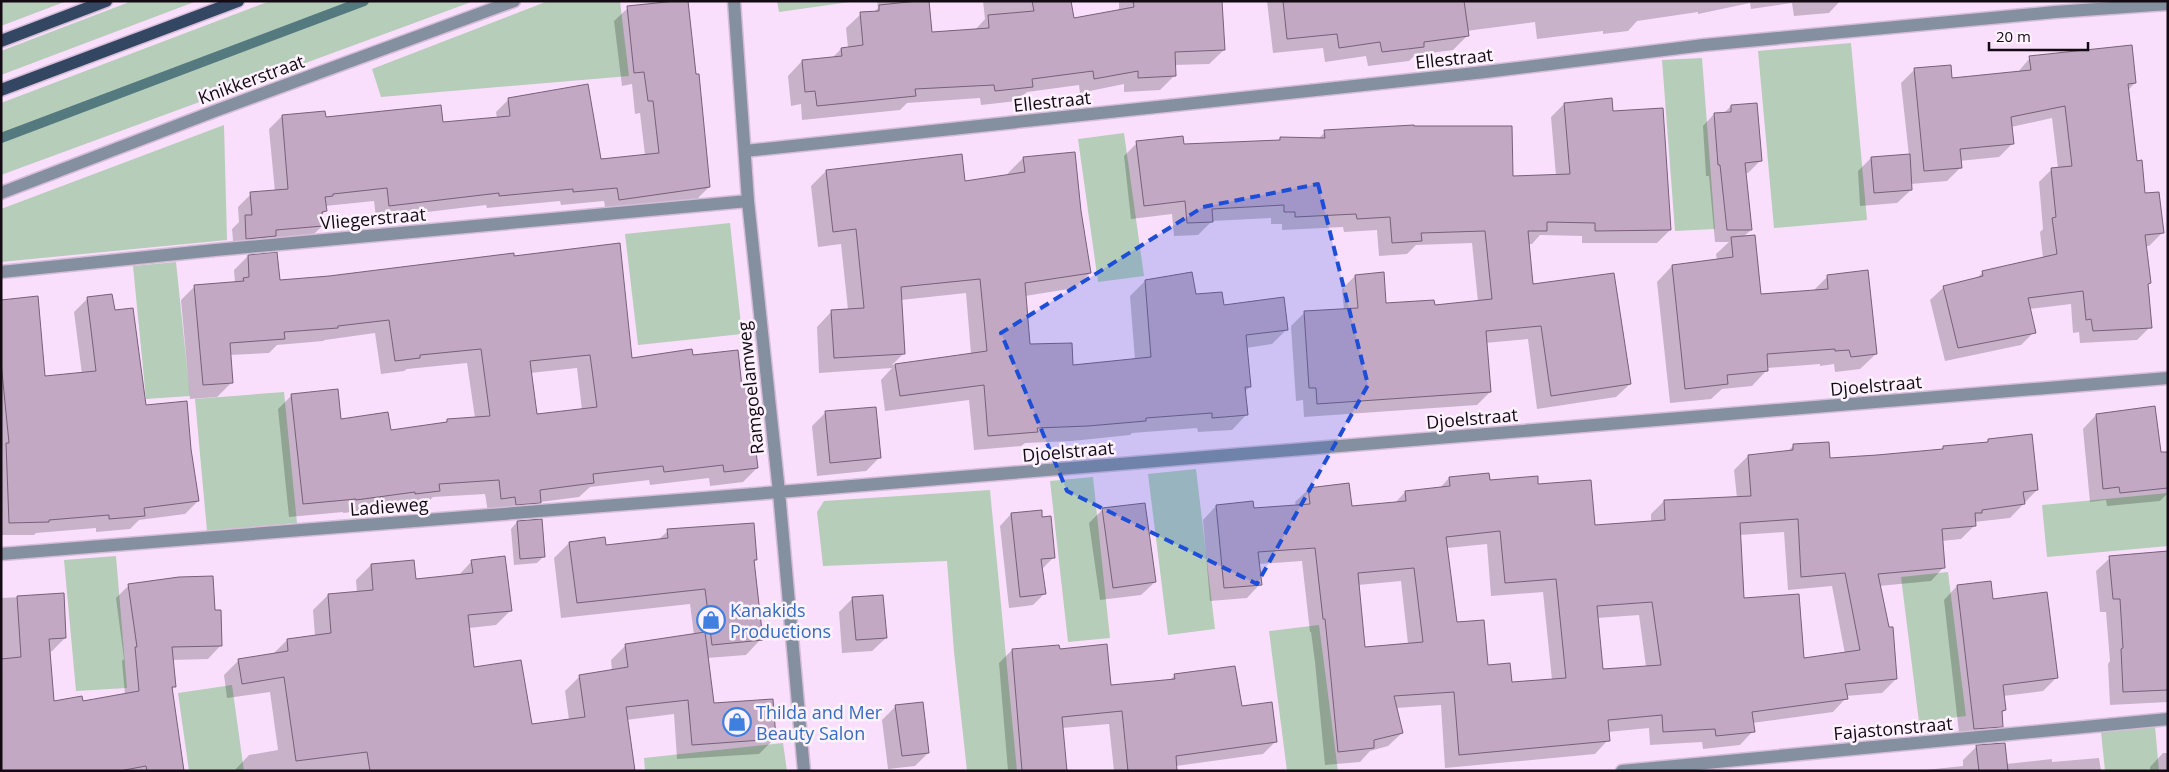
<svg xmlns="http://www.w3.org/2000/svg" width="2169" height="772" font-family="'Open Sans',sans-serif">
  <rect width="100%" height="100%" fill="#fadffc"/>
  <!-- green -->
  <path fill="#b6cdb9" d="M 1,1 L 67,1 L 1,26 Z
    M 132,1 L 197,1 L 1,75 L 1,51 Z
    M 270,1 L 474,1 L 1,175 L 1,103 Z
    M 548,1 L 620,1 L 629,76 L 381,97 L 372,69 Z
    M 777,1 L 857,1 L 779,12 Z
    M 1851,43 L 1867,220 L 1774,228 L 1758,51 Z
    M 1702,58 L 1715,229 L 1675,231 L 1662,60 Z
    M 224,125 L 227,240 L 1,262 L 1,209 Z
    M 1124,133 L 1144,276 L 1098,282 L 1078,139 Z
    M 730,223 L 742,334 L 638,345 L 625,234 Z
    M 176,262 L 190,396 L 146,399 L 133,266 Z
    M 284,392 L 297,523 L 207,531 L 195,399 Z
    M 1196,469 L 1215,629 L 1168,635 L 1148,474 Z
    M 1093,477 L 1110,638 L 1068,642 L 1050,481 Z
    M 990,490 L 1017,771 L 967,771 L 954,652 L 947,561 L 823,566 L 817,512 L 824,501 Z
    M 2168,493 L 2168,546 L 2047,557 L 2042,505 Z
    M 116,556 L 127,688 L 76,691 L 64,560 Z
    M 1948,572 L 1966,716 L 1919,722 L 1901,577 Z
    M 1319,625 L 1338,771 L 1287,771 L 1269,631 Z
    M 232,685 L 244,771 L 189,771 L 178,693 Z
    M 2155,726 L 2159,771 L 2105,771 L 2101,732 Z
    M 783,743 L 787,771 L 645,771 L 644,758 Z"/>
  <!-- shadow -->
  <path fill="#0003" fill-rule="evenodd" d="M 877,1 L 928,1 L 931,33 L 974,31 L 985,19 L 983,1 L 1070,1 L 1073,20 L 1119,11 L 1119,1 L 1221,1 L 1224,50 L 1209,64 L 1174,65 L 1175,75 L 1160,90 L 1124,92 L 1124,84 L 1080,93 L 1079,85 L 1027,92 L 1017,101 L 981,105 L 980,98 L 907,103 L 900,110 L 802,120 L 801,104 L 791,106 L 788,76 L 802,61 L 832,58 L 841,49 L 848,48 L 846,28 L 861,14 L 873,13 L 878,8 Z
    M 1267,1 L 1840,1 L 1829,13 L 1794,16 L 1792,3 L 1751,9 L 1750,3 L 1698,14 L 1698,12 L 1637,21 L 1628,31 L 1603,34 L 1603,31 L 1537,39 L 1535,22 L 1466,31 L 1467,36 L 1453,50 L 1415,55 L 1409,61 L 1368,66 L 1366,56 L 1325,62 L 1323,48 L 1273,53 Z
    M 628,8 L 709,187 L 696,200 L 606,213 L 604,201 L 561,205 L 560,201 L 487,208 L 486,205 L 376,218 L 374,201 L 325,206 L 325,211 L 321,215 L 322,226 L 309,239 L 234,251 L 232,229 L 239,222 L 238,207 L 251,194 L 275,192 L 269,129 L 282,116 L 442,124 L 497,118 L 496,112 L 509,99 L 600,160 L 645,155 L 640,113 L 635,114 L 632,84 L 622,86 L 614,21 Z
    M 2030,58 L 2135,83 L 2128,90 L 2136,162 L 2144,195 L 2162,233 L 2149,246 L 2145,246 L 2149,283 L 2146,286 L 2150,327 L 2137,340 L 2080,343 L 2079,332 L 2073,333 L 2071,304 L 2029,309 L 2034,332 L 2021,345 L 1945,361 L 1930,300 L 1944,287 L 1977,278 L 1983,272 L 2043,258 L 2040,232 L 2043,229 L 2039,182 L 2052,169 L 2058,168 L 2052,118 L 2011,127 L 2013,143 L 1999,157 L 1959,161 L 1960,168 L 1947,181 L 1911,184 L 1911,190 L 1897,203 L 1860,206 L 1858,171 L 1871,158 L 1909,156 L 1901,83 L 1914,70 L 1951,79 L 2017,73 Z
    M 1564,104 L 1612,113 L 1670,230 L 1657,243 L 1582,243 L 1582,236 L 1540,235 L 1532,244 L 1528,244 L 1532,285 L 1630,384 L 1616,397 L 1537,409 L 1528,339 L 1485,343 L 1490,392 L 1477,405 L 1304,417 L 1303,400 L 1296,401 L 1291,326 L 1305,312 L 1344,310 L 1342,289 L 1355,276 L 1385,304 L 1434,306 L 1478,302 L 1472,243 L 1416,245 L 1407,254 L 1379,256 L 1377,230 L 1344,232 L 1343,227 L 1282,230 L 1282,224 L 1271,224 L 1271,218 L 1212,221 L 1198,235 L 1174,236 L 1172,214 L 1131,219 L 1124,156 L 1137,143 L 1183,146 L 1278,141 L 1280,139 L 1318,139 L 1325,132 L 1511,177 L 1556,176 L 1551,117 Z
    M 1731,106 L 1760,161 L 1748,173 L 1744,173 L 1751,230 L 1743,237 L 1760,295 L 1813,291 L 1828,276 L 1876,354 L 1860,369 L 1835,372 L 1834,364 L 1820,366 L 1820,364 L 1767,368 L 1767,370 L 1752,386 L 1722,389 L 1711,399 L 1670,403 L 1657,282 L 1672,266 L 1717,260 L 1716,254 L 1729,242 L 1715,242 L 1709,176 L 1706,176 L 1703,126 L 1714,114 L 1723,114 Z
    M 961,155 L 964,182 L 1009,176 L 1008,173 L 1023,158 L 1080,211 L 1090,273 L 1075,288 L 1025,296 L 1029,345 L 1072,367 L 1135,360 L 1130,296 L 1145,281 L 1195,296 L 1287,329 L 1272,344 L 1246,348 L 1250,387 L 1244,392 L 1247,414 L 1232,430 L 1198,432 L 1197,428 L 1132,433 L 1130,435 L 1072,441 L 1025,443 L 1021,446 L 974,450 L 969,400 L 885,411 L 881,380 L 892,368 L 819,373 L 817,327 L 832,311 L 848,310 L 841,244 L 818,247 L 811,186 L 826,171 ZM 966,293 L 971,354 L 892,365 L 904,353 L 901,300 Z
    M 248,256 L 279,282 L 513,257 L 631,359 L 692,356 L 740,388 L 757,468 L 743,482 L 710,486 L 709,478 L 650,485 L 649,480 L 590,487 L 579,497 L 540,502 L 526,516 L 488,512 L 485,494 L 433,497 L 425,505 L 402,508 L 401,506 L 343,513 L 343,512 L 289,517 L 278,409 L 292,395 L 339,420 L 390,431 L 443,424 L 448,420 L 475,418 L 467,363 L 407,369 L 404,371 L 381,374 L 375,333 L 325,340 L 323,341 L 277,345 L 269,353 L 229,355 L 231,383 L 217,397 L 190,399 L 181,300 L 195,286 L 235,283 L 234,270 ZM 577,368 L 582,410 L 536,416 L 530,373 Z
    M 111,296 L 114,312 L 145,406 L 190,449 L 198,501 L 185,514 L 139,520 L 130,529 L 96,532 L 96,528 L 36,533 L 34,535 L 1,535 L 1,301 L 44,378 L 82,374 L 74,312 L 87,299 Z
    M 2154,407 L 2160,454 L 2168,453 L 2168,493 L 2160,501 L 2107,506 L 2106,500 L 2090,502 L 2083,429 L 2096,415 Z
    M 826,412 L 879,458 L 866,471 L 817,476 L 812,426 Z
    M 1989,440 L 2037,490 L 2010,518 L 1974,522 L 1975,525 L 1961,539 L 1942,541 L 1944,567 L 1931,581 L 1879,586 L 1896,679 L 1882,693 L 1846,696 L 1846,698 L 1833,712 L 1752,723 L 1753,731 L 1740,745 L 1703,749 L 1702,742 L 1650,745 L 1649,728 L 1608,732 L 1608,740 L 1595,754 L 1445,768 L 1441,705 L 1396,708 L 1402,733 L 1388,746 L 1370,751 L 1360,762 L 1325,765 L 1315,662 L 1311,632 L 1310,632 L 1302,561 L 1258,564 L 1260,584 L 1247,598 L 1210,601 L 1203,520 L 1216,506 L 1253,509 L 1296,506 L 1295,502 L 1309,489 L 1350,507 L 1395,503 L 1405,492 L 1439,489 L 1449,478 L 1537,486 L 1594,527 L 1651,522 L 1651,514 L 1664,501 L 1737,498 L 1734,470 L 1748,456 L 1787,452 L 1793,446 L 1829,459 L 1939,451 L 1944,447 L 1986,443 ZM 1784,532 L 1788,590 L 1832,586 L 1845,654 L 1803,659 L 1743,599 L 1740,535 ZM 1487,544 L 1491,596 L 1543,592 L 1552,680 L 1511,684 L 1487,667 L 1456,624 L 1447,548 ZM 1401,581 L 1408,644 L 1364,648 L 1358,585 ZM 1639,615 L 1646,667 L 1602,671 L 1597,618 Z
    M 1103,509 L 1155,582 L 1141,595 L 1100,600 L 1089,523 Z
    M 1041,512 L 1054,557 L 1042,569 L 1044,594 L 1033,605 L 1009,608 L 1000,526 L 1011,514 Z
    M 517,522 L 544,556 L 537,563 L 514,565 L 511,529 Z
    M 668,531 L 755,560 L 753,562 L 761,639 L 746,655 L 707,658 L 712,704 L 774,739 L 759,754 L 677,759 L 674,714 L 626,720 L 634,771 L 234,771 L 249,755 L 278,750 L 270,692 L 227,698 L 224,675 L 239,660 L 272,655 L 287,640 L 315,636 L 313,610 L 328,595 L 357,593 L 356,580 L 371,565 L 415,581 L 458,576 L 472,561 L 511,610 L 496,625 L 469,628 L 473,668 L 530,725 L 569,720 L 565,691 L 580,676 L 612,671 L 611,660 L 626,645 L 694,635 L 690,604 L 561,618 L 554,558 L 569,543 L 605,547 L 657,541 Z
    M 2168,552 L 2168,702 L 2110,705 L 2108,664 L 2110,661 L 2106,612 L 2100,612 L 2096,571 L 2110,558 Z
    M 129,585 L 213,611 L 221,645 L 208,659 L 172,660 L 174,686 L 171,690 L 183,771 L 1,771 L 1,598 L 63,595 L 65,638 L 52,651 L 49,652 L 53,703 L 82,703 L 125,695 L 122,661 L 124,659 L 116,598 Z
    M 1957,586 L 2057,677 L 2043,691 L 2003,696 L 2005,710 L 2001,714 L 2002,726 L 1989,740 L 1960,742 L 1944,600 Z
    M 853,598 L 886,638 L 872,651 L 842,653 L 839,612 Z
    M 1012,650 L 1059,650 L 1110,686 L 1169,681 L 1175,675 L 1241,707 L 1276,741 L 1263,754 L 1176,766 L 1176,771 L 1114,771 L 1109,724 L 1062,728 L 1065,771 L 1008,771 L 999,663 Z
    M 896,706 L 928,753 L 915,766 L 888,769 L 882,720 Z
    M 2004,744 L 2006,764 L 2052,759 L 2052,762 L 2099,758 L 2101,771 L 1915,771 L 1963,766 L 1963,760 L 1976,747 Z
    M 2163,753 L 2168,753 L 2168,771 L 2150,771 L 2150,767 Z"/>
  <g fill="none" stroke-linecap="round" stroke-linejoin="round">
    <!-- stream -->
    <path stroke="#547a80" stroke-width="10" d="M 1,138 L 364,1"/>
  </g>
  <!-- building -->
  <path fill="#c2a8c3" stroke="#776079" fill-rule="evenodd" d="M 676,1 L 688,1 L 696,74 L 699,74 L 710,187 L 619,200 L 617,188 L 573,192 L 573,189 L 499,196 L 499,193 L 389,206 L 387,188 L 333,194 L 333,196 L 325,197 L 327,211 L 322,212 L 323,226 L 276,230 L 276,236 L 246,239 L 245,215 L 252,215 L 250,192 L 288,189 L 282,115 L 325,111 L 326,117 L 441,105 L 443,122 L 510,116 L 508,98 L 588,84 L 601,159 L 659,153 L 653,101 L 648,101 L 644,72 L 634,73 L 627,6 Z
    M 918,1 L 929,1 L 932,32 L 989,28 L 988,15 L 1034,11 L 1032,1 L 1071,1 L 1074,18 L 1134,7 L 1133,1 L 1222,1 L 1225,50 L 1175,52 L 1176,76 L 1138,78 L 1138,71 L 1094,79 L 1093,71 L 1032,79 L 1033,87 L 995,91 L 994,85 L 915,89 L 916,96 L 817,106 L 815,91 L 805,92 L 802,60 L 842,56 L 841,48 L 863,45 L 860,12 L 879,11 L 879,5 Z
    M 1283,1 L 1464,1 L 1469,36 L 1424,42 L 1424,47 L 1382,52 L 1380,42 L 1339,48 L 1337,34 L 1287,39 Z
    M 2132,45 L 2136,83 L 2128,84 L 2137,161 L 2142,160 L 2145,193 L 2159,192 L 2164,233 L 2145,235 L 2151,283 L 2148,284 L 2152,328 L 2093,331 L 2091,319 L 2086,320 L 2083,291 L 2028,298 L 2036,333 L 1958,348 L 1943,286 L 1983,276 L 1982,271 L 2057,254 L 2052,218 L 2056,217 L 2051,168 L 2072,166 L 2065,106 L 2011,117 L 2014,144 L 1960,149 L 1962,168 L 1924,171 L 1914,68 L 1951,65 L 1952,78 L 2031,70 L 2029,56 Z
    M 1612,98 L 1613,111 L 1663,108 L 1671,230 L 1595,231 L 1595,223 L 1547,222 L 1547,231 L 1528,231 L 1533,284 L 1614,273 L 1631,384 L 1551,396 L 1541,326 L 1486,331 L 1491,392 L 1317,404 L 1316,388 L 1309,388 L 1304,311 L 1358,308 L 1355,275 L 1384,272 L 1386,303 L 1434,300 L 1435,305 L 1492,299 L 1485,231 L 1421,233 L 1422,241 L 1392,243 L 1390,217 L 1357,219 L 1356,214 L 1295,217 L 1295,212 L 1284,212 L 1284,205 L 1212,209 L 1213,222 L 1187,223 L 1185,201 L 1144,206 L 1136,141 L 1183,136 L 1184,144 L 1280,140 L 1280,137 L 1325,138 L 1324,130 L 1414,125 L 1414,126 L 1512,126 L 1513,176 L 1570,174 L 1564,103 Z
    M 1757,103 L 1762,161 L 1745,163 L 1752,230 L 1727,230 L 1720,165 L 1718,165 L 1714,113 L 1731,112 L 1731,105 Z
    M 1075,152 L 1081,211 L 1091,273 L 1025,283 L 1030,344 L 1072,343 L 1073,365 L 1151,357 L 1145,280 L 1192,272 L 1196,294 L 1222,292 L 1224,305 L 1284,297 L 1288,330 L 1246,335 L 1251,387 L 1245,387 L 1248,415 L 1212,418 L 1212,413 L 1146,418 L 1146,421 L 1088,426 L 1037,428 L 1038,432 L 988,436 L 984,385 L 900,396 L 895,364 L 987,351 L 980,279 L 901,287 L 905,354 L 834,358 L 831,310 L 864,308 L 856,229 L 833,232 L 826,170 L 962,154 L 965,181 L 1025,172 L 1023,157 Z
    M 1910,154 L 1912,190 L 1874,193 L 1871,157 Z
    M 1755,235 L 1761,294 L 1828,289 L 1827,275 L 1868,270 L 1877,354 L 1851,357 L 1849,350 L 1835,351 L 1835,349 L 1767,354 L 1768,371 L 1727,375 L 1728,384 L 1685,389 L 1672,265 L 1733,257 L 1731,237 Z
    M 620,243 L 632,358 L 692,349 L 693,355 L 738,350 L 742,387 L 748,386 L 758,468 L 724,472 L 723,465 L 664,472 L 663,466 L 593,474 L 594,483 L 540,490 L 541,503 L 516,505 L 515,497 L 501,499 L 499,480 L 439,484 L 440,491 L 415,494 L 415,492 L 356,500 L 356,499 L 303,504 L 291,394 L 338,389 L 341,419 L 388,412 L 391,430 L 447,422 L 447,419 L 490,416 L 481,349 L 420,355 L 420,358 L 395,361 L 389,320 L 338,326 L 338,328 L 284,332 L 285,339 L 230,343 L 233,383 L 203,385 L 194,285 L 244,281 L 243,278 L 249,277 L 248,255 L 277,252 L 280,280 L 329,276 L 514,253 L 514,256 ZM 590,355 L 597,407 L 537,414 L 530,361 Z
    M 112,294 L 115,310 L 133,308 L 146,405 L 187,401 L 191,449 L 199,501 L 144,508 L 145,516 L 109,519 L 109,515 L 49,520 L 49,522 L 9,523 L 6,443 L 9,443 L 1,362 L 1,300 L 38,296 L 45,376 L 96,371 L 87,297 Z
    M 2155,406 L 2161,452 L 2168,452 L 2168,488 L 2120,493 L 2119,487 L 2103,489 L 2096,414 Z
    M 876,407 L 881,458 L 830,463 L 825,411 Z
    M 2032,434 L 2038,490 L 2023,492 L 2025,504 L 1982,510 L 1982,513 L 1975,513 L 1976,526 L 1942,529 L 1945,568 L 1878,574 L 1889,627 L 1893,627 L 1897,679 L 1845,684 L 1848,699 L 1752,712 L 1755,732 L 1716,736 L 1715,729 L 1663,732 L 1662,715 L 1608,720 L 1610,741 L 1459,755 L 1454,692 L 1394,696 L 1403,733 L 1374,740 L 1374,748 L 1338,752 L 1328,648 L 1325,619 L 1323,619 L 1315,548 L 1258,552 L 1262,585 L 1224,588 L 1216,505 L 1253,501 L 1254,508 L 1310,504 L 1308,488 L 1349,483 L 1352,506 L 1406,501 L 1405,491 L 1450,486 L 1449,477 L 1489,473 L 1490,480 L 1538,476 L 1538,484 L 1591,480 L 1595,525 L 1665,520 L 1664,500 L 1751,496 L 1748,455 L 1793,450 L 1793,444 L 1829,442 L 1830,458 L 1877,455 L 1943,449 L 1943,446 L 1988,442 L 1988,439 ZM 1798,519 L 1801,577 L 1845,573 L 1860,650 L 1804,658 L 1799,594 L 1744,598 L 1740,523 ZM 1500,531 L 1505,583 L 1556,579 L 1566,678 L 1512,682 L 1510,663 L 1488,665 L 1484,620 L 1457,622 L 1446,537 ZM 1414,568 L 1423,642 L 1365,647 L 1358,573 ZM 1652,602 L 1661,665 L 1603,669 L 1597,606 Z
    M 1145,503 L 1156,582 L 1113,588 L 1102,508 Z
    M 1042,510 L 1042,517 L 1051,516 L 1055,558 L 1041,559 L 1046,594 L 1020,597 L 1011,513 Z
    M 542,519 L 545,557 L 520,559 L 517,521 Z
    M 754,523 L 757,560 L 754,560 L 763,640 L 712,645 L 705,589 L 577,603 L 569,542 L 605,537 L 606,545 L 668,538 L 667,529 Z
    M 2168,551 L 2168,690 L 2123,692 L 2121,649 L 2123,648 L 2120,599 L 2113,599 L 2109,556 Z
    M 505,556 L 512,611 L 468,615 L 474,667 L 521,660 L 532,724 L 585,717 L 579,675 L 628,667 L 625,644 L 705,632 L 714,703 L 773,699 L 776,739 L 692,745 L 688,700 L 626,707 L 635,771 L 370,771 L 367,752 L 296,761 L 284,677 L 242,684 L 238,659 L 288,651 L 287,639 L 331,633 L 328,594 L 373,590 L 371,564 L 414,560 L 416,579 L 473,573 L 471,560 Z
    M 213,576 L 215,610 L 221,610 L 222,646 L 172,647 L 176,687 L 172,687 L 184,771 L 147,771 L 146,766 L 119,771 L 1,771 L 1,659 L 21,657 L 17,596 L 64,593 L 66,638 L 49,639 L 54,701 L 82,696 L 83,701 L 139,691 L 135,647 L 137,647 L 128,584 L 179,577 Z
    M 1991,581 L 1993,599 L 2047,592 L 2058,678 L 2003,685 L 2006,710 L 2002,711 L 2003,727 L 1974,729 L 1957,585 Z
    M 883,595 L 887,638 L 856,640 L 852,597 Z
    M 1107,644 L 1111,685 L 1175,679 L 1174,674 L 1235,666 L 1242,706 L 1272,702 L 1277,742 L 1176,756 L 1177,771 L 1128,771 L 1122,711 L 1062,717 L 1067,771 L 1022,771 L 1012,649 L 1059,645 L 1060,649 Z
    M 923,702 L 929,753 L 902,756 L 895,705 Z
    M 2005,743 L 2008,771 L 1979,771 L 1976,745 Z"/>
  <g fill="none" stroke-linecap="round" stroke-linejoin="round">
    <defs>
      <path id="street" d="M 734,1 L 748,201 L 779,492 L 804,771
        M 745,151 L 1485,72 L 1704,45 L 2055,12 L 2168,4
        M 1,193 L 215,111 L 514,1
        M 1,272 L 215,250 L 748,201
        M 1,554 L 779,492 L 2168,378
        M 1622,771 L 2168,719"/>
      <path id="primary" d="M 1,41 L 106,1
        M 1,90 L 238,1"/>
    </defs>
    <!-- street casing -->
    <use href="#street" stroke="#d5bdd7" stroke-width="15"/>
    <!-- primary casing -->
    <use href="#primary" stroke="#d5bdd7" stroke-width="15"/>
    <!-- street -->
    <use href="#street" stroke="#84909f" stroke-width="12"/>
    <!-- primary -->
    <use href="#primary" stroke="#334762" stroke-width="12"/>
  </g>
  <!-- marked area -->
  <path fill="#1d4ed8" fill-opacity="0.2" stroke="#1d4ed8" stroke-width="4" stroke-dasharray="10 6" stroke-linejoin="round" d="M 1318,184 L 1368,385 L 1257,584 L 1067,491 L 1001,333 L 1203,207 Z"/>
  <!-- icons -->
  <defs>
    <symbol id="shop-ring" viewBox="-11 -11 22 22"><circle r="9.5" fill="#fdf2fe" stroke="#3f7fe0" stroke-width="1.5"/><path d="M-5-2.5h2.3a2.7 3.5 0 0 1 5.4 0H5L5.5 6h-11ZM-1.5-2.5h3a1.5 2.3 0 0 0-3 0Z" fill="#3f7fe0"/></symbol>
  </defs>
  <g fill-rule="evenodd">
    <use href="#shop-ring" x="695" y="604" width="32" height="32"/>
    <use href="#shop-ring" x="721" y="706" width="32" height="32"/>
  </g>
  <g text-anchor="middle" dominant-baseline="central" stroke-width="5" stroke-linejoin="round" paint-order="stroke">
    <!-- street labels -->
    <g font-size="18" fill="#130a13" stroke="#fdf2fe">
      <text transform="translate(1454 58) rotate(-6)">Ellestraat</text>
      <text transform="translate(251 79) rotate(-20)">Knikkerstraat</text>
      <text transform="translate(1052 101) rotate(-6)">Ellestraat</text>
      <text transform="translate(373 218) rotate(-5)">Vliegerstraat</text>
      <text transform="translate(1876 385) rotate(-5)">Djoelstraat</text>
      <text transform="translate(750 388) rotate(-96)">Ramgoelamweg</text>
      <text transform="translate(1472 418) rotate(-5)">Djoelstraat</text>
      <text transform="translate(1068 451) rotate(-5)">Djoelstraat</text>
      <text transform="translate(389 506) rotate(-4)">Ladieweg</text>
      <text transform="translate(1893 728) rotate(-5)">Fajastonstraat</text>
    </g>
    <!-- shop labels -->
    <g font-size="18" fill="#366cbe" stroke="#fdf2fe" text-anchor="start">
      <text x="730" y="610">Kanakids<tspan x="730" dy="21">Productions</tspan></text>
      <text x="756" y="712">Thilda and Mer<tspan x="756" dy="21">Beauty Salon</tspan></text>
    </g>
  </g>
  <!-- border -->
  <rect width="2169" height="772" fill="none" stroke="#130a13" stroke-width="5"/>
  <!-- scale -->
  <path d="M1989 42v8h99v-8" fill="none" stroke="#130a13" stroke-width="2.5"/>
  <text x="1996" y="42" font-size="15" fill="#130a13" stroke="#fdf2fe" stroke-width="4" paint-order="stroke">20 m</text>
</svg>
